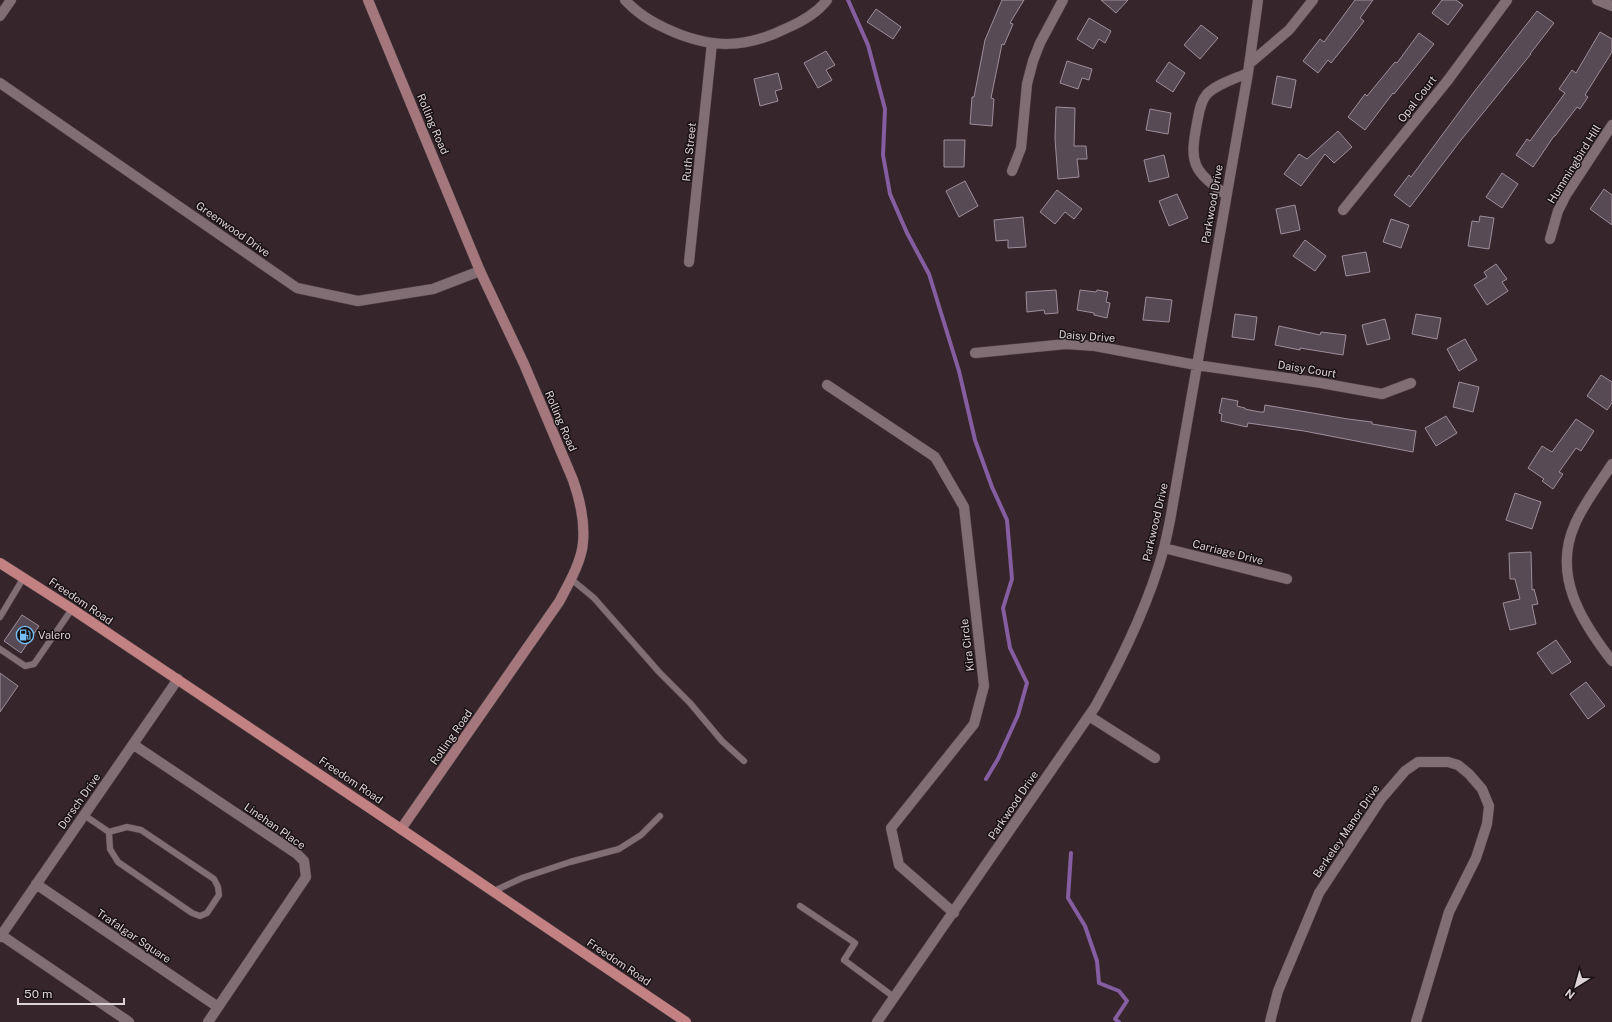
<svg xmlns="http://www.w3.org/2000/svg" width="1612" height="1022" font-family="'Public Sans',sans-serif">
  <rect width="100%" height="100%" fill="#36262b"/>
  <g fill="none" stroke-linecap="round" stroke-linejoin="round">
    <!-- stream -->
    <path stroke="#855da1" stroke-width="4" d="M 848,0 L 868,45 L 885,109 L 883,155 L 890,194 L 907,233 L 929,274 L 959,371 L 975,440 L 992,487 L 1007,520 L 1012,579 L 1003,608 L 1010,648 L 1027,683 L 1018,715 L 998,759 L 986,779
      M 1071,853 L 1068,898 L 1085,926 L 1097,961 L 1099,983 L 1119,991 L 1127,1001 L 1115,1019 L 1119,1022"/>
  </g>
  <!-- building -->
  <path fill="#584a55" stroke="#9e8d9a" d="M 1002,0 L 1024,0 L 1010,23 L 1013,24 L 1004,45 L 1002,44 L 991,98 L 994,99 L 992,126 L 970,124 L 972,97 L 974,97 L 985,40 Z
    M 1101,0 L 1128,0 L 1116,13 Z
    M 1355,0 L 1373,0 L 1360,18 L 1364,21 L 1348,42 L 1331,63 L 1328,60 L 1318,73 L 1303,61 L 1320,39 L 1324,42 Z
    M 1442,0 L 1456,0 L 1463,5 L 1448,25 L 1432,13 Z
    M 876,9 L 901,27 L 893,39 L 867,22 Z
    M 1537,11 L 1554,23 L 1530,54 L 1531,54 L 1461,140 L 1410,207 L 1394,195 L 1409,175 L 1411,177 L 1474,92 Z
    M 1089,18 L 1111,31 L 1105,43 L 1099,39 L 1093,49 L 1077,39 Z
    M 1201,25 L 1218,38 L 1200,59 L 1184,45 Z
    M 1600,32 L 1612,39 L 1612,52 L 1585,95 L 1588,97 L 1580,109 L 1577,107 L 1555,136 L 1554,136 L 1533,167 L 1516,155 L 1527,139 L 1530,141 L 1565,93 L 1559,89 L 1572,70 L 1576,73 Z
    M 1419,33 L 1434,44 L 1394,94 L 1393,93 L 1365,130 L 1348,117 L 1365,94 L 1367,96 L 1395,62 L 1397,63 Z
    M 826,51 L 835,65 L 826,70 L 832,80 L 818,88 L 804,63 Z
    M 1067,61 L 1092,69 L 1089,80 L 1082,78 L 1078,89 L 1060,83 Z
    M 1169,62 L 1185,73 L 1173,92 L 1156,81 Z
    M 778,73 L 782,89 L 775,91 L 778,101 L 760,106 L 754,79 Z
    M 1277,76 L 1296,80 L 1291,108 L 1272,104 Z
    M 1056,107 L 1075,108 L 1074,146 L 1086,146 L 1087,159 L 1077,159 L 1079,177 L 1058,179 L 1055,139 Z
    M 1150,109 L 1171,113 L 1168,134 L 1146,130 Z
    M 1338,131 L 1352,147 L 1334,163 L 1325,154 L 1301,186 L 1284,174 L 1299,154 L 1307,159 Z
    M 944,140 L 965,140 L 964,167 L 944,167 Z
    M 1164,155 L 1169,177 L 1149,182 L 1144,160 Z
    M 1502,173 L 1518,184 L 1502,208 L 1486,197 Z
    M 965,181 L 978,206 L 959,217 L 946,191 Z
    M 1604,189 L 1612,195 L 1612,225 L 1590,209 Z
    M 1057,190 L 1082,209 L 1074,219 L 1065,212 L 1055,224 L 1040,212 Z
    M 1177,194 L 1188,218 L 1169,226 L 1159,201 Z
    M 1295,205 L 1300,230 L 1281,234 L 1276,209 Z
    M 1480,216 L 1494,218 L 1489,249 L 1468,246 L 1472,221 L 1479,222 Z
    M 1023,217 L 1026,247 L 1008,248 L 1008,240 L 996,241 L 994,220 Z
    M 1391,219 L 1409,225 L 1401,248 L 1383,242 Z
    M 1305,240 L 1326,256 L 1315,271 L 1293,256 Z
    M 1366,252 L 1370,272 L 1346,276 L 1342,256 Z
    M 1496,264 L 1507,279 L 1502,282 L 1508,291 L 1487,305 L 1474,285 L 1487,277 L 1484,272 Z
    M 1056,290 L 1058,313 L 1045,314 L 1044,310 L 1027,312 L 1026,292 Z
    M 1080,290 L 1096,292 L 1097,290 L 1108,292 L 1106,302 L 1110,303 L 1107,318 L 1094,315 L 1094,313 L 1077,310 Z
    M 1146,297 L 1172,300 L 1169,322 L 1143,320 Z
    M 1235,314 L 1257,317 L 1254,340 L 1232,337 Z
    M 1416,314 L 1441,318 L 1437,339 L 1412,334 Z
    M 1385,319 L 1390,339 L 1367,345 L 1362,325 Z
    M 1279,326 L 1320,335 L 1321,332 L 1346,335 L 1343,355 L 1300,348 L 1300,350 L 1275,345 Z
    M 1465,339 L 1477,360 L 1459,371 L 1447,349 Z
    M 1601,375 L 1612,382 L 1612,403 L 1607,410 L 1587,396 Z
    M 1459,382 L 1479,387 L 1473,412 L 1453,407 Z
    M 1222,398 L 1238,401 L 1237,406 L 1245,408 L 1245,409 L 1260,412 L 1264,412 L 1265,405 L 1348,419 L 1372,422 L 1372,424 L 1416,431 L 1413,452 L 1304,431 L 1248,423 L 1247,427 L 1221,421 L 1222,414 L 1219,413 Z
    M 1446,416 L 1457,433 L 1436,446 L 1425,428 Z
    M 1576,419 L 1594,431 L 1581,451 L 1576,448 L 1559,472 L 1563,474 L 1553,489 L 1542,481 L 1544,479 L 1528,468 L 1542,446 L 1552,452 Z
    M 1515,493 L 1541,502 L 1532,529 L 1506,520 Z
    M 1531,552 L 1532,590 L 1534,589 L 1538,604 L 1532,605 L 1536,624 L 1510,630 L 1503,603 L 1520,599 L 1515,579 L 1510,579 L 1509,553 Z
    M 22,615 L 39,626 L 21,653 L 4,641 Z
    M 1556,640 L 1571,662 L 1552,674 L 1537,653 Z
    M 0,673 L 18,686 L 0,712 Z
    M 1586,682 L 1605,706 L 1588,719 L 1570,694 Z"/>
  <g fill="none" stroke-linecap="round" stroke-linejoin="round">
    <defs>
      <path id="lane" d="M 571,579 L 594,598 L 659,672 L 690,703 L 722,741 L 744,761
        M 0,617 L 24,577
        M 0,649 L 25,666 L 34,664 L 72,609
        M 84,815 L 109,832 L 110,849 L 118,862 L 192,913 L 200,916 L 207,913 L 219,895 L 218,887 L 214,879 L 141,830 L 127,827 L 109,832
        M 494,891 L 522,878 L 570,862 L 619,849 L 641,835 L 660,816
        M 800,906 L 855,943 L 844,960 L 894,997"/>
      <path id="street" d="M 625,0 C 637,13 651,22 667,29 C 710,49 745,49 787,28 C 801,22 818,12 827,0
        M 1597,0 L 1612,6
        M 0,16 L 11,0
        M 1249,64 L 1289,30 L 1313,0
        M 0,83 L 297,288 L 358,301 L 433,289 L 480,271
        M 1012,171 L 1021,148 L 1027,84 L 1033,61 L 1040,43 L 1063,0
        M 1226,195 C 1193,170 1189,164 1197,123 C 1199,113 1200,102 1207,94 C 1217,84 1234,79 1248,73
        M 1343,210 L 1448,80 L 1507,0
        M 1550,239 L 1558,211 L 1566,195 L 1612,125
        M 689,262 L 712,43
        M 975,353 L 1066,344 L 1095,346 L 1196,365 L 1321,383 L 1382,394 L 1411,383
        M 827,385 L 935,457 L 964,507 L 984,686 L 974,724 L 891,828 L 899,865 L 954,913
        M 1612,464 C 1600,483 1584,503 1575,524 C 1552,575 1581,621 1612,661
        M 1164,548 L 1287,579
        M 1089,716 L 1155,758
        M 134,745 L 297,854 L 304,861 L 306,877 L 208,1022
        M 36,884 L 218,1007
        M 1,935 L 129,1022
        M 0,937 L 178,679
        M 877,1022 L 1095,707 C 1123,657 1149,603 1164,548 C 1167,535 1170,522 1172,509 L 1248,73 L 1258,0
        M 1270,1022 L 1278,991 L 1319,893 L 1381,799 L 1405,771 L 1418,762 L 1448,762 L 1458,765 L 1469,774 L 1482,789 L 1489,806 L 1487,824 L 1476,858 L 1449,912 L 1416,1022"/>
      <path id="secondary" d="M 368,0 L 480,271 L 524,364 L 573,480 C 580,500 585,521 583,542 C 582,561 568,585 559,602 L 401,829"/>
      <path id="primary" d="M 0,563 L 72,609 L 401,829 L 686,1022"/>
    </defs>
    <!-- lane casing -->
    <use href="#lane" stroke="#4f4146" stroke-width="7"/>
    <!-- street casing -->
    <use href="#street" stroke="#4f4146" stroke-width="11"/>
    <!-- secondary casing -->
    <use href="#secondary" stroke="#4f4146" stroke-width="11"/>
    <!-- primary casing -->
    <use href="#primary" stroke="#4f4146" stroke-width="11"/>
    <!-- lane -->
    <use href="#lane" stroke="#816e74" stroke-width="6"/>
    <!-- street -->
    <use href="#street" stroke="#816e74" stroke-width="10"/>
    <!-- secondary -->
    <use href="#secondary" stroke="#a3777c" stroke-width="10"/>
    <!-- primary -->
    <use href="#primary" stroke="#c48183" stroke-width="10"/>
  </g>
  <!-- icons -->
  <defs>
    <symbol id="fuel-ring" viewBox="-11 -11 22 22"><circle r="9.5" fill="#181113" stroke="#74c0f6" stroke-width="1.5"/><path d="M-5.5-6h7V0h2V4h1.3V-2.5L3-4.5l.8-.8L6-3V5H2.5V1h-1V6h-7ZM-4.2-4.7v3.2H.2V-4.7Z" fill="#74c0f6"/></symbol>
  </defs>
  <g fill-rule="evenodd">
    <use href="#fuel-ring" x="15" y="625" width="20" height="20"/>
  </g>
  <g text-anchor="middle" dominant-baseline="central" stroke-width="3" stroke-linejoin="round" paint-order="stroke">
    <!-- street labels -->
    <g font-size="11" fill="#ded3d6" stroke="#181113">
      <text transform="translate(1417 99) rotate(-52)">Opal Court</text>
      <text transform="translate(433 124) rotate(67)">Rolling Road</text>
      <text transform="translate(689 152) rotate(-84)">Ruth Street</text>
      <text transform="translate(1574 164) rotate(-58)">Hummingbird Hill</text>
      <text transform="translate(1212 204) rotate(-80)">Parkwood Drive</text>
      <text transform="translate(233 229) rotate(35)">Greenwood Drive</text>
      <text transform="translate(1087 336) rotate(4)">Daisy Drive</text>
      <text transform="translate(1307 369) rotate(9)">Daisy Court</text>
      <text transform="translate(561 421) rotate(67)">Rolling Road</text>
      <text transform="translate(1155 522) rotate(-77)">Parkwood Drive</text>
      <text transform="translate(1228 552) rotate(14)">Carriage Drive</text>
      <text transform="translate(81 601) rotate(34)">Freedom Road</text>
      <text transform="translate(967 645) rotate(-97)">Kira Circle</text>
      <text transform="translate(451 737) rotate(-55)">Rolling Road</text>
      <text transform="translate(351 780) rotate(34)">Freedom Road</text>
      <text transform="translate(79 801) rotate(-55)">Dorsch Drive</text>
      <text transform="translate(1013 805) rotate(-56)">Parkwood Drive</text>
      <text transform="translate(275 826) rotate(35)">Linehan Place</text>
      <text transform="translate(1346 831) rotate(-56)">Berkeley Manor Drive</text>
      <text transform="translate(134 936) rotate(34)">Trafalgar Square</text>
      <text transform="translate(619 962) rotate(34)">Freedom Road</text>
    </g>
    <!-- poi labels -->
    <g font-size="11" fill="#ded3d6" stroke="#181113" text-anchor="start">
      <text x="38" y="635">Valero</text>
    </g>
  </g>
  <!-- north arrow -->
  <g transform="translate(1576 986) rotate(217)" stroke="#181113" stroke-width="3" paint-order="stroke">
  <path d="M0-3L7 15L0 10L-7 15Z" fill="#ded3d6"/>
  <text y="-6" font-size="11" font-weight="bold" text-anchor="middle" fill="#ded3d6">N</text>
  </g>
  <!-- scale -->
  <path d="M18 998v6h106v-6" fill="none" stroke="#ded3d6" stroke-width="2"/>
  <text x="24" y="998" font-size="12" fill="#ded3d6" stroke="#181113" stroke-width="3" paint-order="stroke">50 m</text>
</svg>
